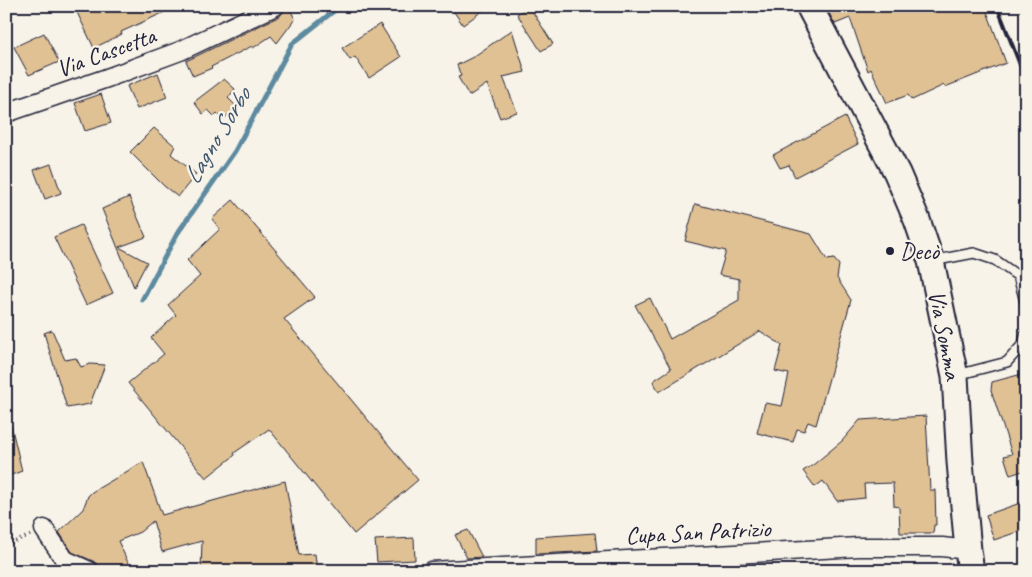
<svg xmlns="http://www.w3.org/2000/svg" width="1032" height="577" font-family="Caveat,sans-serif">
  <rect width="100%" height="100%" fill="#f7f3e8"/>
  <filter id="ink" filterUnits="userSpaceOnUse"><feTurbulence type="fractalNoise" baseFrequency=".02" numOctaves="2"/><feDisplacementMap in="SourceGraphic" scale="10" xChannelSelector="R" yChannelSelector="G"/><feConvolveMatrix kernelMatrix="1 2 1 2 8 2 1 2 1" color-interpolation-filters="sRGB"/></filter>
  <g filter="url(#ink)">
    <g fill="none" stroke-linecap="round" stroke-linejoin="round">
      <!-- stream -->
      <path stroke="#5d8aa0" stroke-width="5" d="M 142,300 L 177,234 L 235,151 L 292,44 L 340,6"/>
    </g>
    <!-- building -->
    <path fill="#e0c193" stroke="#22223b" d="M 74,6 L 178,6 L 121,32 L 122,34 L 94,48 Z
      M 450,6 L 489,6 L 463,25 Z
      M 529,6 L 553,44 L 541,51 L 517,14 Z
      M 825,6 L 985,6 L 1006,63 L 945,87 L 944,85 L 912,100 L 908,95 L 887,103 L 871,69 L 868,71 L 850,18 L 835,24 Z
      M 289,7 L 295,19 L 277,43 L 271,36 L 253,48 L 252,46 L 211,67 L 212,68 L 193,76 L 186,61 L 280,16 L 283,12 L 285,9 Z
      M 380,24 L 401,57 L 369,78 L 355,57 L 350,60 L 342,48 Z
      M 512,30 L 525,72 L 503,77 L 517,112 L 500,118 L 487,84 L 469,96 L 458,77 L 461,76 L 457,65 L 473,57 Z
      M 44,33 L 59,62 L 29,75 L 14,47 Z
      M 158,73 L 167,97 L 137,109 L 127,86 Z
      M 224,79 L 235,89 L 228,98 L 238,108 L 223,119 L 217,113 L 214,116 L 208,110 L 203,114 L 194,102 Z
      M 101,94 L 111,123 L 85,131 L 75,103 Z
      M 845,117 L 858,144 L 795,177 L 789,165 L 780,168 L 773,155 Z
      M 154,128 L 175,146 L 171,154 L 196,174 L 178,197 L 164,186 L 130,152 Z
      M 51,164 L 61,193 L 45,199 L 34,170 Z
      M 129,197 L 146,237 L 119,247 L 147,262 L 134,287 L 102,209 Z
      M 233,200 L 315,297 L 284,319 L 418,480 L 354,534 L 269,429 L 234,453 L 235,455 L 206,478 L 128,383 L 164,354 L 151,338 L 176,315 L 168,305 L 200,276 L 187,260 L 220,229 L 212,219 Z
      M 695,204 L 811,234 L 827,260 L 834,259 L 839,265 L 837,278 L 851,300 L 816,425 L 808,422 L 804,431 L 797,429 L 793,442 L 757,433 L 765,403 L 782,406 L 789,374 L 775,371 L 782,345 L 760,331 L 659,392 L 653,381 L 671,369 L 635,305 L 650,298 L 670,339 L 739,300 L 739,279 L 719,275 L 726,251 L 685,241 Z
      M 81,225 L 113,293 L 86,305 L 54,237 Z
      M 52,330 L 65,360 L 76,358 L 81,367 L 90,364 L 105,365 L 90,404 L 67,408 L 44,333 Z
      M 1026,373 L 1026,470 L 1010,475 L 1004,456 L 1012,454 L 991,390 L 992,382 Z
      M 926,416 L 930,490 L 935,490 L 936,525 L 934,525 L 933,533 L 900,533 L 899,507 L 894,506 L 893,483 L 864,484 L 865,498 L 837,501 L 823,481 L 815,487 L 803,471 L 813,465 L 842,441 L 860,420 Z
      M 6,425 L 11,425 L 22,471 L 6,477 Z
      M 143,462 L 162,515 L 285,481 L 299,555 L 315,554 L 317,571 L 201,571 L 202,541 L 162,552 L 153,521 L 140,532 L 118,541 L 132,571 L 106,571 L 99,568 L 97,564 L 93,561 L 72,552 L 59,532 L 83,509 L 88,496 L 92,492 Z
      M 1026,501 L 1026,529 L 994,540 L 986,515 Z
      M 468,530 L 482,557 L 467,558 L 455,535 Z
      M 595,533 L 597,551 L 536,554 L 536,537 Z
      M 414,538 L 415,560 L 377,562 L 375,540 Z"/>
    <g fill="none" stroke-linecap="round" stroke-linejoin="round">
      <defs>
        <path id="service" d="M 932,261 L 974,253 L 995,260 L 1018,276 L 1026,305
          M 957,375 L 1007,362 L 1023,344 L 1026,333"/>
        <path id="minor" d="M 6,113 L 107,78 L 180,51 L 275,6
          M 44,529 L 65,560 L 89,571
          M 431,571 L 859,547 L 942,547 L 968,550"/>
        <path id="secondary" d="M 809,6 L 897,173 L 917,220 L 931,261 L 955,376 L 960,462 L 968,550 L 971,571"/>
      </defs>
      <!-- service casing -->
      <use href="#service" stroke="#22223b" stroke-width="12"/>
      <!-- minor casing -->
      <use href="#minor" stroke="#22223b" stroke-width="21"/>
      <!-- secondary casing -->
      <use href="#secondary" stroke="#22223b" stroke-width="29"/>
      <!-- path -->
      <path stroke="#22223b" stroke-width="3" stroke-dasharray="1 4" stroke-linecap="butt" d="M 6,545 L 31,535"/>
      <!-- service -->
      <use href="#service" stroke="#f7f3e8" stroke-width="9"/>
      <!-- minor -->
      <use href="#minor" stroke="#f7f3e8" stroke-width="18"/>
      <!-- secondary -->
      <use href="#secondary" stroke="#f7f3e8" stroke-width="25"/>
      <!-- rail -->
      <path stroke="#22223b" stroke-width="4" d="M 997,6 L 1026,80"/>
    </g>
  </g>
  <!-- markers -->
  <circle fill="#22223b" stroke="#f7f3e8" stroke-width="2" cx="890" cy="251" r="5"/>
  <g text-anchor="middle" dominant-baseline="central" stroke-width="4.5" stroke-linejoin="round" paint-order="stroke">
    <!-- street labels -->
    <g font-size="24" fill="#22223b" stroke="#f7f3e8">
      <text transform="translate(106 52) rotate(-20)">Via Cascetta</text>
      <text transform="translate(945 335) rotate(79)">Via Somma</text>
      <text transform="translate(698 532) rotate(-3)">Cupa San Patrizio</text>
    </g>
    <!-- poi labels -->
    <g font-size="24" fill="#22223b" stroke="#f7f3e8" text-anchor="start">
      <text x="900" y="251">Decò</text>
    </g>
    <!-- water labels -->
    <g font-size="25" font-style="italic" fill="#3f566e" stroke="#f7f3e8">
      <text transform="translate(217 136) rotate(-59)">Lagno Sorbo</text>
    </g>
  </g>
  <!-- margin -->
  <rect width="1032" height="577" fill="none" stroke="#f7f3e8" stroke-width="25"/>
  <rect x="12" y="12" width="1007" height="552" fill="none" stroke="#22223b" stroke-width="2" filter="url(#ink)"/>
</svg>
